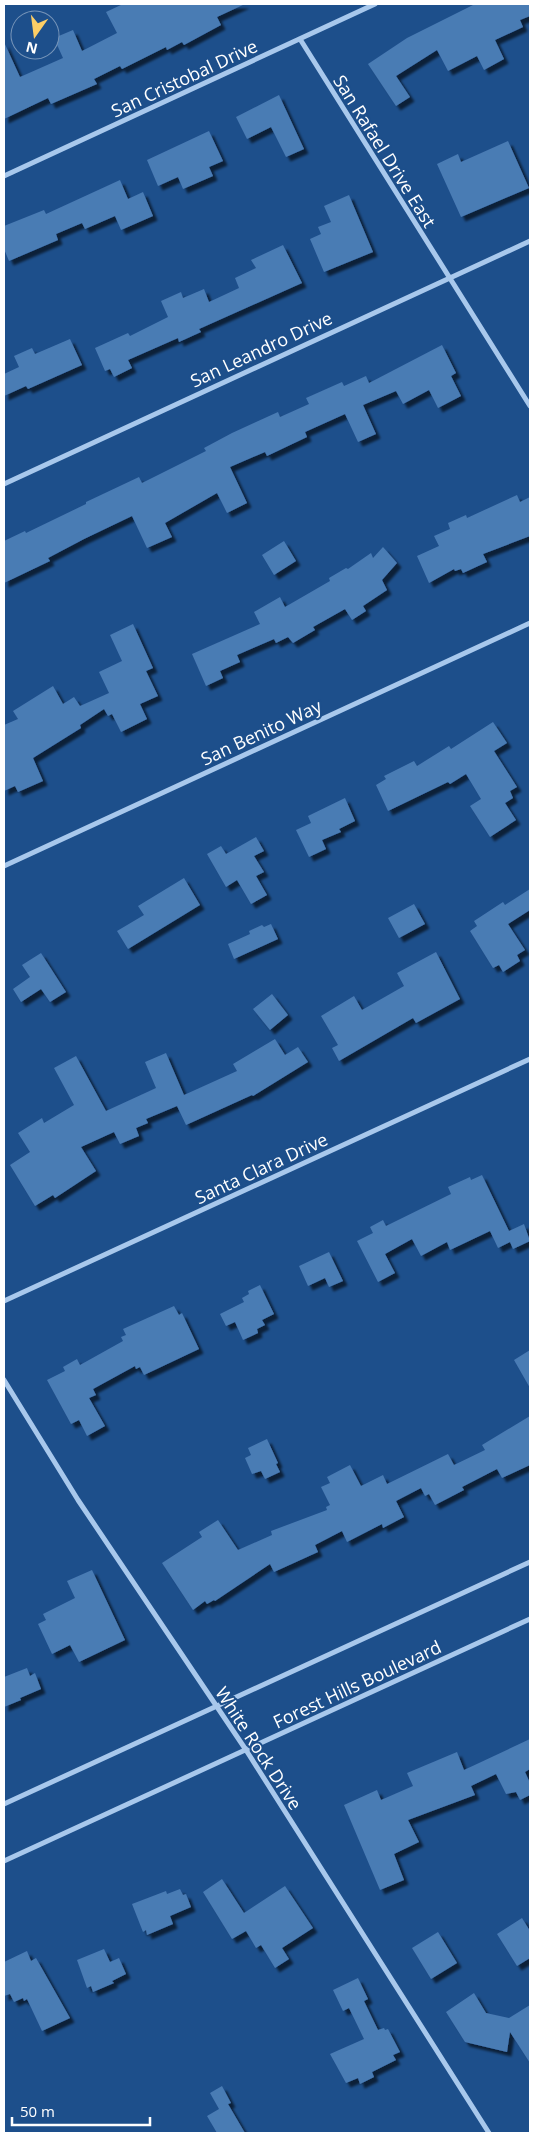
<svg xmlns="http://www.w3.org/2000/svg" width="534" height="2137" font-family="'Open Sans',sans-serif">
  <defs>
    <filter id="shadow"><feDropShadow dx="4.5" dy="4.5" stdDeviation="1" flood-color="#0009"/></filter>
  </defs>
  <rect width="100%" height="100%" fill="#1d4f8b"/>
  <!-- building -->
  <path fill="#4a7bb4" filter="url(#shadow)" d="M 123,4 L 245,4 L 217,17 L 221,25 L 184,45 L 182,42 L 167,50 L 166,47 L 122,69 L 120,66 L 94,79 L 97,84 L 51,104 L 48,98 L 4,119 L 4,42 L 20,77 L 63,58 L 54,38 L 73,30 L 82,51 L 117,33 L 106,12 Z
    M 475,4 L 530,4 L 530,16 L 520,20 L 523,27 L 495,40 L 504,59 L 484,70 L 477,56 L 448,71 L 437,50 L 396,76 L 410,97 L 396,106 L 368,64 L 407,38 Z
    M 279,95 L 304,149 L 286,157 L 271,127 L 247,139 L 236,117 Z
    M 209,131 L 223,161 L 209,167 L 213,176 L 183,189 L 178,177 L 158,186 L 147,160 Z
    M 508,141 L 529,188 L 461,217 L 437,164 L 458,154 L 461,162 Z
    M 120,180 L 128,199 L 143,192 L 153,216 L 121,230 L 115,216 L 85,229 L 82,223 L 56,234 L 58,240 L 9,261 L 4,249 L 4,226 L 44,210 L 46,214 Z
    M 349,195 L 373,252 L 324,272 L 310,239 L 321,234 L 318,227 L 331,222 L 324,206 Z
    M 283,245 L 302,283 L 199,329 L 201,332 L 179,342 L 178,338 L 128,360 L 132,368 L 114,377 L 110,369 L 105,371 L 95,348 L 128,333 L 130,336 L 168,317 L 161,301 L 181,292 L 183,298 L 204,289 L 209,302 L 239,288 L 235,278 L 256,268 L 251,260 Z
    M 70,339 L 82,365 L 28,389 L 26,386 L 4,396 L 4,374 L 19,367 L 14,356 L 32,348 L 35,354 Z
    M 442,345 L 456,373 L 451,376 L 461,396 L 438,408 L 429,390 L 403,404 L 396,391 L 363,405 L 376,434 L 358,442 L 345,414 L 305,432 L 307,437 L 267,456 L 265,452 L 230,467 L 247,503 L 227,513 L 217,493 L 165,523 L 172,537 L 147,548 L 132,516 L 84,539 L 48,558 L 50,561 L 4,583 L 4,541 L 25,531 L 26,533 L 86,504 L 86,502 L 139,477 L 142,483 L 206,451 L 204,448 L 232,433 L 278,412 L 280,417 L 309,404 L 306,398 L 342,382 L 344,386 L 366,376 L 369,383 Z
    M 517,495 L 520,502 L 530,497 L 530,536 L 483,554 L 487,562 L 463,573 L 461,569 L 455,571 L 454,569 L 429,583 L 417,556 L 439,546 L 434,536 L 450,529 L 448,523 L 466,515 L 467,518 Z
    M 284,541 L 296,561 L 274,575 L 262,555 Z
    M 383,547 L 397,563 L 382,580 L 387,590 L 363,606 L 366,611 L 352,620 L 345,609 L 313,627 L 315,630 L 293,643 L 288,637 L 276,643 L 274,639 L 237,655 L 240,662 L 220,671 L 223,678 L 206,686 L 192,654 L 260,624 L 254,612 L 280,597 L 285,607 L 330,581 L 329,578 L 346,568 L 348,569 L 371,553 L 373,558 Z
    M 133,624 L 153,668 L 146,671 L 158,696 L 140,704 L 147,719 L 121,732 L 112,714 L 108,716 L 104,709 L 80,725 L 81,728 L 33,758 L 43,781 L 18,792 L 15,786 L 4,791 L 4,725 L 18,719 L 13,711 L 53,686 L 63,704 L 74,697 L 80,706 L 109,693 L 99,672 L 122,661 L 110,635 Z
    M 493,722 L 507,743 L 494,751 L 517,787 L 510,791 L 513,798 L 505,803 L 516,820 L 490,837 L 470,806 L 481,799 L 466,774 L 450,784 L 448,782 L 388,811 L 376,785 L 386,779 L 384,776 L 414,761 L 417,766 L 449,746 L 451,749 Z
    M 345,798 L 355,821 L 339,829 L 341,832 L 322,840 L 326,849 L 309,857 L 296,830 L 311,823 L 308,816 Z
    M 256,837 L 264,851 L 254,856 L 264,872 L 256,876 L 267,895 L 251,904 L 237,880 L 226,887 L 207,854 L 221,846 L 226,854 Z
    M 184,878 L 200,905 L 128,949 L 117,931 L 144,915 L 138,906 Z
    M 530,889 L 530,910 L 508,924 L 525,950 L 517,955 L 520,961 L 503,972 L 499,965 L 493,968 L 470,931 L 477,926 L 474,921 L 503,902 L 505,905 Z
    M 414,904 L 425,924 L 399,938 L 388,918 Z
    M 271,924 L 278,939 L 234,959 L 228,944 L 250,934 L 249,931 L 262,925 L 264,927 Z
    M 436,952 L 460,999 L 416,1023 L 413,1018 L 339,1061 L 332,1048 L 338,1045 L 321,1016 L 354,996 L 362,1010 L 404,986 L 397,973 Z
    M 41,953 L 66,992 L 50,1002 L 41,989 L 21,1002 L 13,989 L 30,977 L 22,965 Z
    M 272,994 L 288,1015 L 270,1030 L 253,1009 Z
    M 275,1039 L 285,1055 L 298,1047 L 308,1062 L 253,1096 L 252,1095 L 186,1125 L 177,1106 L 146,1119 L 148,1123 L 136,1128 L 139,1136 L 120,1144 L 114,1132 L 81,1147 L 96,1171 L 55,1198 L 53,1195 L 35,1206 L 10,1165 L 30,1152 L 18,1133 L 42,1118 L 44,1123 L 74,1105 L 54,1068 L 76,1056 L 106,1111 L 156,1088 L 145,1062 L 166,1053 L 184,1095 L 237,1071 L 233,1064 Z
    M 482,1175 L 509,1231 L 524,1224 L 530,1241 L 513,1249 L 510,1242 L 498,1248 L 490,1231 L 450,1250 L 447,1242 L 421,1256 L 412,1239 L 385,1254 L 395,1273 L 378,1282 L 357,1241 L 373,1233 L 370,1227 L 383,1220 L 386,1226 L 451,1194 L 448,1187 L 470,1177 L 471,1180 Z
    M 329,1252 L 343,1281 L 329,1287 L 325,1278 L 308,1286 L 299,1266 Z
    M 260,1285 L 274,1314 L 262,1320 L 265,1325 L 257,1329 L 258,1333 L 243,1340 L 235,1322 L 226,1326 L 220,1314 L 244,1302 L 242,1298 L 249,1294 L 248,1291 Z
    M 174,1306 L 179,1315 L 182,1313 L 199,1349 L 144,1375 L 140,1367 L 136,1369 L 135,1366 L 93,1389 L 96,1395 L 89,1398 L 105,1426 L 87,1436 L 79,1420 L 71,1424 L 47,1380 L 65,1371 L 63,1367 L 77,1359 L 80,1365 L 123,1341 L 121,1337 L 126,1335 L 123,1329 Z
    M 530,1350 L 530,1388 L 514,1360 Z
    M 530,1416 L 530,1465 L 502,1478 L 497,1469 L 462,1487 L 464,1490 L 435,1505 L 429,1494 L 425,1496 L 421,1488 L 396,1501 L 404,1517 L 383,1528 L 382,1524 L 347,1542 L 342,1531 L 315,1545 L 318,1552 L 274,1572 L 270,1564 L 215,1601 L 214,1600 L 207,1604 L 205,1601 L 193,1610 L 162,1563 L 202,1537 L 199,1532 L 218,1520 L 238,1550 L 272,1535 L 271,1531 L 327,1510 L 326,1507 L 330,1505 L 321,1487 L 330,1483 L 327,1477 L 350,1465 L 361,1486 L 383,1475 L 387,1484 L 448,1454 L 454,1465 L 485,1450 L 482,1445 Z
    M 267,1439 L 278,1463 L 276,1464 L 280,1472 L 265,1479 L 261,1471 L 252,1474 L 245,1458 L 251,1455 L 248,1448 Z
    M 92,1570 L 125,1640 L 79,1662 L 70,1645 L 52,1654 L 38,1624 L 46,1620 L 43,1614 L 75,1598 L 67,1581 Z
    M 27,1668 L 30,1676 L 35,1673 L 41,1689 L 20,1698 L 21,1700 L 4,1707 L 4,1677 Z
    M 530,1739 L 530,1769 L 525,1772 L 530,1783 L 530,1795 L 520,1800 L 516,1792 L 506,1794 L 496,1774 L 471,1786 L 475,1795 L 408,1820 L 419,1842 L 394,1854 L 404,1880 L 380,1890 L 344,1805 L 377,1790 L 381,1800 L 413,1786 L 407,1773 L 457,1752 L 464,1770 Z
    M 222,1879 L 244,1913 L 285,1886 L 313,1928 L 282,1948 L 289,1959 L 275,1968 L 261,1945 L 256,1948 L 246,1931 L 232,1939 L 203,1892 Z
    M 180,1889 L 183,1895 L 186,1894 L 191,1907 L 170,1916 L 173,1924 L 147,1935 L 146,1930 L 143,1932 L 132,1904 L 166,1891 L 167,1894 Z
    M 522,1918 L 530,1931 L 530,1958 L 517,1966 L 497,1934 Z
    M 438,1932 L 457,1963 L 431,1979 L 412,1948 Z
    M 104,1949 L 110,1962 L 119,1958 L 126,1974 L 112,1981 L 114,1983 L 93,1992 L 91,1986 L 87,1988 L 77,1960 Z
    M 27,1951 L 31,1961 L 36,1958 L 70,2018 L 42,2031 L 27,1999 L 24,2001 L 23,1998 L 14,2002 L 10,1994 L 4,1996 L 4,1962 Z
    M 358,1978 L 368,1999 L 364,2001 L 378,2030 L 384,2028 L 385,2030 L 388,2029 L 400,2052 L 393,2055 L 396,2060 L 372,2072 L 374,2077 L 360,2084 L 358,2078 L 346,2083 L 330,2054 L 364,2039 L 349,2008 L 343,2011 L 333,1990 Z
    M 474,1993 L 486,2013 L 509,2018 L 530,2005 L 530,2063 L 510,2032 L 507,2052 L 465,2042 L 446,2012 Z
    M 222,2086 L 231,2103 L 228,2104 L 245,2133 L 217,2133 L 207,2116 L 219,2109 L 210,2093 Z"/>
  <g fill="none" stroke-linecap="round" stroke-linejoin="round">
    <!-- street -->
    <path stroke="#a8c8ec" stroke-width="5" d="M 300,39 L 530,406
      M 4,176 L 375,4
      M 4,484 L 530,241
      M 4,866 L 530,623
      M 4,1301 L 530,1059
      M 4,1380 L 78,1500 L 246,1750 L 489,2133
      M 4,1804 L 530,1562
      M 4,1861 L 530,1619"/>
  </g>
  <g text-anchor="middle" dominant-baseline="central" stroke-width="4" stroke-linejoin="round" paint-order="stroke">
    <!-- street labels -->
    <g font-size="18" fill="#fff" stroke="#1d4f8b">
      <text transform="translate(184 78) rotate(-25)">San Cristobal Drive</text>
      <text transform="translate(385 151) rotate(58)">San Rafael Drive East</text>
      <text transform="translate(261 349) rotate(-25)">San Leandro Drive</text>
      <text transform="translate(261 732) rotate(-25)">San Benito Way</text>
      <text transform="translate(261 1168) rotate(-25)">Santa Clara Drive</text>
      <text transform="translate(357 1684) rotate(-25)">Forest Hills Boulevard</text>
      <text transform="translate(259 1748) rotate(57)">White Rock Drive</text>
    </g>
  </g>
  <!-- border -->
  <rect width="534" height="2137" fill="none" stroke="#ffffff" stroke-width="10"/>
  <!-- north arrow -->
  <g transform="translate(35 35) rotate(194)"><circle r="24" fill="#1d4f8b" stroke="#7795b9"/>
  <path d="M0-4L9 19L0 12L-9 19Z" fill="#fcce66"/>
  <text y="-8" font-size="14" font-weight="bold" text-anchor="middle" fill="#ffffff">N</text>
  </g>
  <!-- scale -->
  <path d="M12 2117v8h138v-8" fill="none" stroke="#ffffff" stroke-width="2.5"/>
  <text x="20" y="2117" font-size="15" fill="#ffffff" stroke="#1d4f8b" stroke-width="4" paint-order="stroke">50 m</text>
</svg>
